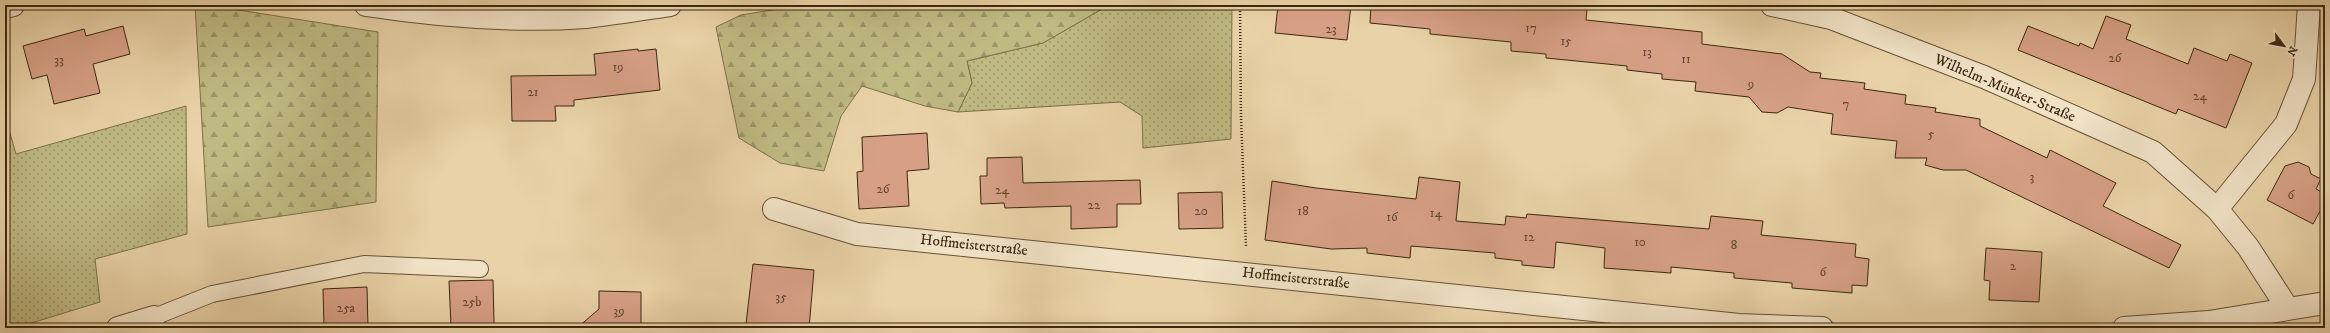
<svg xmlns="http://www.w3.org/2000/svg" width="2330" height="333" font-family="'IM FELL DW Pica',serif">
  <defs>
    <pattern id="grass-dots" width="8" height="8" patternUnits="userSpaceOnUse"><rect width="8" height="8" fill="#bfb982"/><path d="M2 2h.1M6 6h.1" fill="none" stroke="#9c9669" stroke-width="1.8" stroke-linecap="round"/></pattern>
    <pattern id="forest-firs" width="22" height="20" patternUnits="userSpaceOnUse"><rect width="22" height="20" fill="#bfb982"/><path d="M5 1l3.5 6h-7zM16 11l3.5 6h-7z" fill="#9c9669"/></pattern>
  </defs>
  <rect width="100%" height="100%" fill="#e9d2a7"/>
  <filter id="stains"><feTurbulence type="fractalNoise" baseFrequency=".005" numOctaves="4"/><feColorMatrix values="0 0 0 0 .2 0 0 0 0 .09 0 0 0 0 .02 0 0 0 .5 -.17"/></filter>
  <radialGradient id="worn" r=".72"><stop offset=".6" stop-color="#630" stop-opacity="0"/><stop offset="1" stop-color="#630" stop-opacity=".3"/></radialGradient>
  <!-- grass -->
  <path fill="url(#grass-dots)" stroke="#7d7049" d="M 1109,5 L 1232,5 L 1231,139 L 1143,148 L 1142,116 L 1120,102 L 958,112 L 972,83 L 967,61 L 1043,43 Z
    M 186,106 L 187,234 L 95,259 L 100,302 L 15,328 L 5,328 L 5,116 L 16,154 Z"/>
  <!-- forest -->
  <path fill="url(#forest-firs)" stroke="#7d7049" d="M 195,5 L 207,5 L 378,32 L 376,202 L 208,227 Z
    M 803,5 L 1109,5 L 1043,43 L 967,61 L 972,83 L 958,112 L 925,106 L 862,86 L 841,116 L 824,171 L 780,163 L 739,138 L 716,27 L 741,15 Z"/>
  <!-- building -->
  <path fill="#d7a085" stroke="#3b2810" d="M 1278,5 L 1351,5 L 1347,40 L 1275,33 Z
    M 1371,5 L 1540,5 L 1587,9 L 1586,20 L 1702,32 L 1702,44 L 1782,54 L 1810,72 L 1821,73 L 1820,78 L 1865,83 L 1864,89 L 1906,95 L 1905,104 L 1936,108 L 1935,112 L 1980,119 L 1980,126 L 2047,158 L 2050,150 L 2116,183 L 2103,206 L 2181,245 L 2169,268 L 1966,170 L 1943,170 L 1925,165 L 1927,158 L 1895,158 L 1897,141 L 1831,134 L 1833,114 L 1788,107 L 1777,113 L 1762,112 L 1749,97 L 1695,91 L 1696,82 L 1662,79 L 1662,74 L 1627,70 L 1627,66 L 1546,58 L 1546,54 L 1511,51 L 1511,42 L 1430,34 L 1430,29 L 1370,23 Z
    M 2106,16 L 2131,25 L 2126,39 L 2188,64 L 2194,48 L 2227,61 L 2230,54 L 2252,63 L 2226,128 L 2178,109 L 2176,114 L 2018,50 L 2028,26 L 2079,46 L 2080,43 L 2093,49 Z
    M 123,26 L 130,54 L 93,64 L 100,93 L 54,104 L 47,75 L 32,79 L 23,46 L 84,29 L 86,36 Z
    M 638,49 L 638,51 L 656,49 L 660,90 L 574,100 L 574,106 L 555,106 L 556,121 L 512,121 L 511,76 L 596,75 L 594,54 Z
    M 927,133 L 929,169 L 907,171 L 909,206 L 859,209 L 857,172 L 863,171 L 862,137 Z
    M 1022,157 L 1023,183 L 1140,180 L 1141,204 L 1117,204 L 1117,227 L 1071,229 L 1071,206 L 1005,208 L 1004,203 L 981,204 L 980,176 L 987,176 L 987,158 Z
    M 2298,162 L 2309,167 L 2311,174 L 2321,179 L 2316,189 L 2325,194 L 2325,202 L 2313,224 L 2267,200 L 2285,166 Z
    M 1419,177 L 1460,182 L 1456,221 L 1505,225 L 1506,216 L 1526,218 L 1527,214 L 1709,229 L 1711,216 L 1763,221 L 1761,235 L 1856,244 L 1855,257 L 1869,259 L 1867,286 L 1852,285 L 1852,293 L 1792,288 L 1792,283 L 1734,278 L 1734,273 L 1671,267 L 1671,273 L 1604,268 L 1605,248 L 1556,242 L 1554,268 L 1522,265 L 1522,261 L 1495,258 L 1495,253 L 1411,246 L 1410,258 L 1367,253 L 1367,248 L 1331,249 L 1265,240 L 1272,181 L 1316,188 L 1416,199 Z
    M 1222,192 L 1223,228 L 1179,229 L 1178,193 Z
    M 1986,248 L 2042,252 L 2039,302 L 1989,300 L 1990,281 L 1984,280 Z
    M 753,264 L 814,270 L 809,328 L 746,324 Z
    M 493,280 L 494,324 L 451,326 L 449,281 Z
    M 367,287 L 368,328 L 324,328 L 323,289 Z
    M 599,291 L 641,292 L 641,328 L 577,328 L 599,309 Z"/>
  <g fill="none" stroke-linecap="round" stroke-linejoin="round">
    <defs>
      <path id="service" d="M 154,317 L 212,294 L 364,264 L 480,269"/>
      <path id="minor" d="M 1772,5 L 1831,18 L 1984,77 L 2153,152 L 2217,209 L 2248,247 L 2288,309 L 2325,303
        M 774,209 L 857,234 L 1739,325 L 1822,328
        M 2217,209 L 2286,124 L 2304,79 L 2309,5
        M 118,328 L 154,317
        M 2124,328 L 2209,322 L 2288,309"/>
      <path id="tertiary" d="M 366,5 C 437,16 514,22 586,17 C 614,14 642,9 670,5
        M 5,7 L 13,5"/>
    </defs>
    <!-- service casing -->
    <use href="#service" stroke="#665236" stroke-width="18"/>
    <!-- minor casing -->
    <use href="#minor" stroke="#665236" stroke-width="24"/>
    <!-- tertiary casing -->
    <use href="#tertiary" stroke="#665236" stroke-width="24"/>
    <!-- path -->
    <path stroke="#3b2810" stroke-width="2.5" stroke-dasharray="1 2" stroke-linecap="butt" d="M 1240,5 L 1241,117 L 1246,246"/>
    <!-- service -->
    <use href="#service" stroke="#f1e2c6" stroke-width="16"/>
    <!-- minor -->
    <use href="#minor" stroke="#f1e2c6" stroke-width="22"/>
    <!-- tertiary -->
    <use href="#tertiary" stroke="#f1e2c6" stroke-width="22"/>
  </g>
  <g text-anchor="middle" dominant-baseline="central" stroke-width="3" stroke-linejoin="round" paint-order="stroke">
    <!-- number labels -->
    <g font-size="13" fill="#62462d">
      <text x="1531" y="28">17</text>
      <text x="1331" y="29">23</text>
      <text x="1566" y="41">15</text>
      <text x="1647" y="52">13</text>
      <text x="2115" y="58">26</text>
      <text x="1686" y="59">11</text>
      <text x="59" y="60">33</text>
      <text x="618" y="67">19</text>
      <text x="1751" y="84">9</text>
      <text x="533" y="92">21</text>
      <text x="2200" y="96">24</text>
      <text x="1846" y="104">7</text>
      <text x="1931" y="134">5</text>
      <text x="2032" y="177">3</text>
      <text x="883" y="189">26</text>
      <text x="1002" y="190">24</text>
      <text x="2291" y="195">6</text>
      <text x="1094" y="205">22</text>
      <text x="1201" y="211">20</text>
      <text x="1303" y="211">18</text>
      <text x="1436" y="213">14</text>
      <text x="1392" y="217">16</text>
      <text x="1529" y="237">12</text>
      <text x="1640" y="242">10</text>
      <text x="1734" y="245">8</text>
      <text x="2013" y="266">2</text>
      <text x="1823" y="272">6</text>
      <text x="781" y="297">35</text>
      <text x="472" y="302">25b</text>
      <text x="346" y="308">25a</text>
      <text x="619" y="311">39</text>
    </g>
    <!-- street labels -->
    <g font-size="15" fill="#3b2810" stroke="#f1e2c6">
      <text transform="translate(2005 88) rotate(23)">Wilhelm-Münker-Straße</text>
      <text transform="translate(974 245) rotate(6)">Hoffmeisterstraße</text>
      <text transform="translate(1296 278) rotate(6)">Hoffmeisterstraße</text>
    </g>
  </g>
  <!-- margin -->
  <rect width="2330" height="333" fill="none" stroke="#e9d2a7" stroke-width="20"/>
  <rect x="6" y="6" width="2318" height="321" fill="none" stroke="#3b2810" stroke-width="2"/>
  <rect x="10" y="10" width="2310" height="313" fill="none" stroke="#3b2810"/>
  <!-- north arrow -->
  <g transform="translate(2284 46) rotate(122)" stroke="#f1e2c6" stroke-width="3" paint-order="stroke">
  <path d="M0-3L7 15L0 10L-7 15Z" fill="#3b2810"/>
  <text y="-6" font-size="11" font-weight="bold" text-anchor="middle" fill="#3b2810">N</text>
  </g>
  <rect width="100%" height="100%" filter="url(#stains)"/>
  <rect width="100%" height="100%" fill="url(#worn)"/>
</svg>
